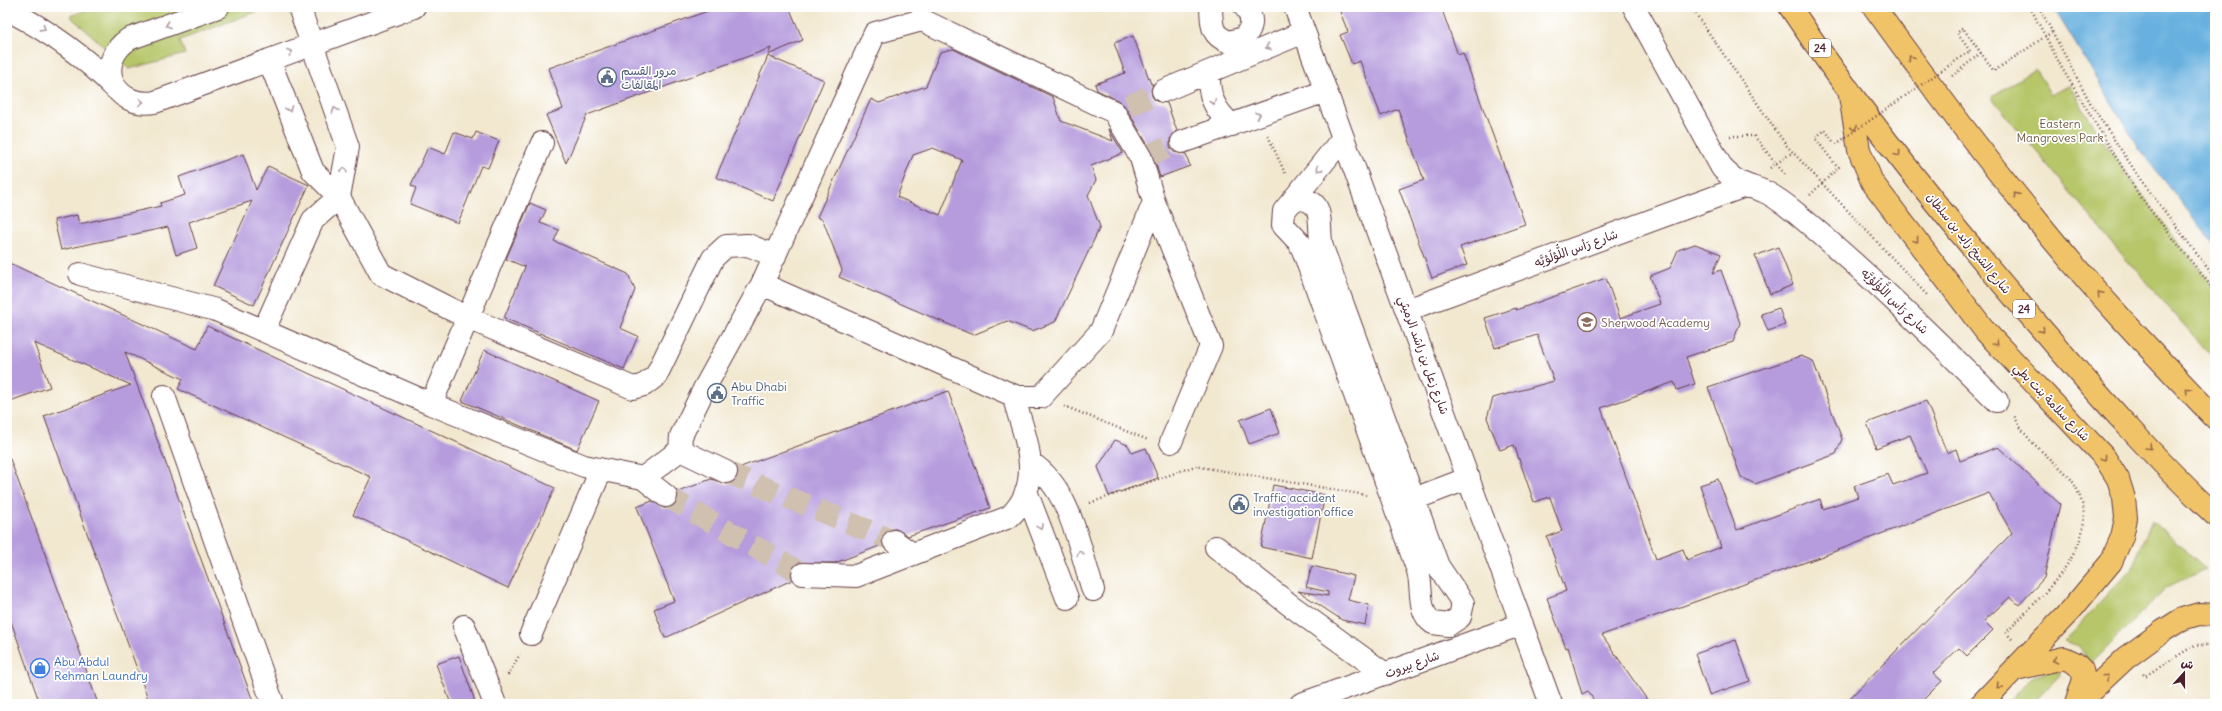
<svg xmlns="http://www.w3.org/2000/svg" width="2222" height="711" font-family="Delius,'Playpen Sans Arabic',sans-serif">
  <rect width="100%" height="100%" fill="#fff"/>
  <filter id="ink" filterUnits="userSpaceOnUse"><feTurbulence type="fractalNoise" baseFrequency=".025" numOctaves="2"/><feDisplacementMap in="SourceGraphic" scale="8" xChannelSelector="R" yChannelSelector="G"/><feConvolveMatrix kernelMatrix="1 2 1 2 8 2 1 2 1" color-interpolation-filters="sRGB"/></filter>
  <filter id="wash" filterUnits="userSpaceOnUse"><feTurbulence type="fractalNoise" baseFrequency=".012" numOctaves="4" result="noise"/><feDisplacementMap in="SourceGraphic" scale="16" xChannelSelector="R" yChannelSelector="G"/><feGaussianBlur stdDeviation="0.9" result="paint"/><feColorMatrix in="noise" values="0 0 0 0 0 0 0 0 0 0 0 0 0 0 0 0 0 1.4 0 .05"/><feComposite in="paint" operator="in"/></filter>
  <g filter="url(#wash)">
    <rect width="100%" height="100%" fill="#f2e8d0"/>
    <!-- green -->
    <path fill="#b6c669" stroke="#80724a" d="M 95,7 L 269,7 L 180,40 L 185,54 L 129,69 L 70,16 Z
      M 2035,69 L 2051,95 L 2069,85 L 2110,151 L 2167,228 L 2215,289 L 2215,360 L 2124,257 L 1991,97 Z
      M 2152,520 L 2205,569 L 2167,587 L 2090,664 L 2079,646 L 2064,641 L 2131,570 Z
      M 2057,668 L 2060,675 L 2032,704 L 2005,704 L 2035,675 Z"/>
    <!-- water -->
    <path fill="#68b0df" stroke="#596885" d="M 2053,7 L 2215,7 L 2215,246 L 2140,149 Z"/>
    <g id="blocks">
      <!-- building -->
      <path fill="#b69cdd" fill-rule="evenodd" d="M 719,7 L 789,7 L 803,40 L 768,55 L 771,48 L 587,115 L 566,163 L 546,115 L 563,109 L 549,68 Z
        M 1353,7 L 1441,7 L 1458,55 L 1463,53 L 1525,224 L 1460,247 L 1467,265 L 1432,278 L 1399,189 L 1424,180 L 1398,109 L 1381,116 L 1360,61 L 1352,64 L 1340,35 L 1348,32 L 1340,12 Z
        M 1133,36 L 1151,84 L 1153,84 L 1151,90 L 1152,96 L 1156,101 L 1167,103 L 1177,131 L 1170,139 L 1170,147 L 1174,152 L 1186,154 L 1190,166 L 1160,177 L 1152,152 L 1125,106 L 1119,101 L 1097,90 L 1095,84 L 1125,73 L 1114,43 Z
        M 953,49 L 1053,97 L 1061,121 L 1113,141 L 1109,129 L 1123,153 L 1091,166 L 1096,180 L 1088,195 L 1100,227 L 1055,322 L 1032,331 L 1007,321 L 973,335 L 839,277 L 842,270 L 823,220 L 817,217 L 871,99 L 879,103 L 926,86 L 940,52 ZM 933,148 L 962,160 L 940,215 L 897,197 L 913,155 Z
        M 768,56 L 824,80 L 773,201 L 716,177 Z
        M 454,132 L 473,139 L 476,132 L 499,141 L 488,168 L 481,166 L 458,223 L 410,204 L 416,188 L 411,185 L 428,147 L 445,154 Z
        M 243,154 L 256,190 L 268,166 L 309,185 L 254,305 L 213,286 L 252,201 L 189,222 L 197,248 L 176,255 L 168,227 L 61,250 L 54,220 L 77,215 L 79,224 L 161,206 L 160,203 L 185,195 L 179,177 Z
        M 530,203 L 546,210 L 540,223 L 559,230 L 554,241 L 628,274 L 635,290 L 620,328 L 638,336 L 624,369 L 504,318 L 525,267 L 506,259 Z
        M 1695,244 L 1721,254 L 1713,273 L 1721,270 L 1740,323 L 1733,342 L 1686,357 L 1695,384 L 1677,390 L 1674,382 L 1601,408 L 1656,559 L 1683,549 L 1687,560 L 1721,547 L 1700,485 L 1718,479 L 1737,530 L 1820,499 L 1823,509 L 1858,497 L 1854,486 L 1888,474 L 1893,485 L 1927,473 L 1910,435 L 1876,448 L 1867,423 L 1926,401 L 1947,453 L 1956,449 L 1960,461 L 1998,447 L 2060,504 L 2044,578 L 2019,605 L 2010,597 L 1984,621 L 1993,630 L 1967,656 L 1959,648 L 1933,673 L 1942,681 L 1919,704 L 1844,704 L 2012,533 L 1989,493 L 1820,557 L 1602,635 L 1650,704 L 1596,704 L 1588,691 L 1582,694 L 1568,647 L 1566,648 L 1547,598 L 1566,591 L 1547,537 L 1562,531 L 1550,497 L 1534,502 L 1514,445 L 1500,450 L 1487,418 L 1493,398 L 1554,381 L 1537,335 L 1495,348 L 1485,318 L 1516,308 L 1516,310 L 1606,278 L 1620,318 L 1660,304 L 1650,276 L 1670,268 L 1678,250 Z
        M 1778,247 L 1793,285 L 1770,294 L 1755,256 Z
        M 7,262 L 197,349 L 207,326 L 555,488 L 508,588 L 353,515 L 371,477 L 178,389 L 183,379 L 125,352 L 254,704 L 150,704 L 44,416 L 131,385 L 34,343 L 50,387 L 7,402 Z
        M 1779,308 L 1785,325 L 1768,331 L 1761,314 Z
        M 484,350 L 599,401 L 577,450 L 462,401 Z
        M 1801,356 L 1813,361 L 1842,439 L 1836,454 L 1755,484 L 1741,477 L 1708,387 Z
        M 948,391 L 990,508 L 908,536 L 896,529 L 889,529 L 884,534 L 882,545 L 835,563 L 798,563 L 792,568 L 792,580 L 665,638 L 654,609 L 674,601 L 637,507 L 652,501 L 664,508 L 670,508 L 676,503 L 678,492 L 711,479 L 727,484 L 733,482 L 737,477 L 738,468 Z
        M 1271,408 L 1280,433 L 1249,444 L 1240,420 Z
        M 1115,440 L 1128,445 L 1132,453 L 1146,448 L 1158,478 L 1109,496 L 1098,467 Z
        M 10,459 L 62,600 L 98,704 L 40,704 L 7,610 L 7,460 Z
        M 1273,485 L 1325,495 L 1312,558 L 1261,547 Z
        M 1312,566 L 1354,576 L 1348,600 L 1369,605 L 1365,625 L 1342,620 L 1298,591 L 1328,596 L 1328,592 L 1306,587 Z
        M 1736,640 L 1750,681 L 1709,695 L 1695,654 Z
        M 459,656 L 476,704 L 451,704 L 436,664 Z"/>
    </g>
  </g>
  <g filter="url(#ink)">
    <use href="#blocks" fill-opacity="0" stroke="#633d44" stroke-width="1"/>
    <g fill="none" stroke-linecap="round" stroke-linejoin="round">
      <!-- minor-tunnel -->
      <path stroke="#d0c0af" stroke-width="22" stroke-dasharray="22 11" stroke-linecap="butt" d="M 1128,106 L 1163,91
        M 1146,156 L 1182,142
        M 726,472 L 894,541
        M 666,496 L 803,574"/>
      <defs>
        <path id="minor" d="M 218,7 L 129,39 C 93,63 113,109 155,102 L 414,7
          M 1211,7 C 1212,24 1210,35 1229,42 L 1243,38 C 1253,28 1254,18 1245,7
          M 1295,7 L 1551,704
          M 1634,7 L 1722,168 C 1737,184 1744,184 1763,191 C 1775,196 1786,205 1796,213 C 1867,272 1932,336 1997,401
          M 8,10 C 49,31 84,56 116,89
          M 269,60 L 313,171 L 339,197 L 348,147 L 299,7
          M 1209,72 C 1208,95 1214,110 1232,125
          M 1163,91 L 1304,32
          M 1182,142 L 1326,91
          M 1300,199 C 1327,201 1317,227 1322,247 L 1438,566 L 1463,603 L 1460,617 L 1448,625 L 1433,623 C 1417,612 1423,589 1418,571 L 1303,250 L 1299,242 L 1283,225 L 1284,211 L 1293,200 Z
          M 1293,200 L 1343,138
          M 1154,202 L 1211,346 L 1171,442
          M 80,274 L 216,310 L 431,404 L 584,466 L 643,478 L 680,450 L 681,436 L 704,389 L 762,284 L 1017,397 L 1041,397 L 1101,331 L 1154,202 L 1141,158 L 1114,112 L 922,20 L 875,33 L 762,284
          M 1407,310 L 1745,186
          M 264,330 L 313,220 L 339,197 L 381,274 L 468,318 L 633,388 L 644,385 L 656,376 L 713,258 L 726,246 L 748,245 L 775,256
          M 164,396 L 273,704
          M 431,404 L 542,143
          M 680,450 L 726,472
          M 1031,463 C 1070,488 1079,547 1093,590
          M 643,478 L 666,496
          M 1026,491 L 1067,598
          M 1414,499 L 1469,478
          M 894,541 L 912,554
          M 1216,547 L 1290,605 L 1385,674
          M 803,574 L 856,576 L 1009,517 C 1047,482 1024,436 1013,395
          M 464,626 L 495,704
          M 531,634 L 601,470
          M 1301,704 L 1522,624"/>
        <path id="major" d="M 1849,90 L 1859,150 L 1872,182 L 1986,332 L 2105,458 L 2118,479 L 2124,498 L 2126,518 L 2122,537 L 2111,562 L 2071,610 L 1981,704
          M 2016,669 L 2064,658 L 2075,663 L 2082,670 L 2084,679 L 2076,704
          M 2077,704 L 2126,658 L 2163,631 L 2182,619 L 2199,614 L 2215,615"/>
        <path id="highway" d="M 1790,7 C 1865,119 1950,224 2038,325 C 2094,390 2152,456 2215,515
          M 1874,7 C 1926,79 1979,150 2035,218 C 2091,288 2153,353 2215,418"/>
      </defs>
      <!-- minor casing -->
      <use href="#minor" stroke="#633d44" stroke-width="24"/>
      <!-- major casing -->
      <use href="#major" stroke="#633d44" stroke-width="24"/>
      <!-- highway casing -->
      <use href="#highway" stroke="#633d44" stroke-width="24"/>
      <!-- path -->
      <path stroke="#633d44" stroke-width="2.5" stroke-dasharray="1 3" stroke-linecap="butt" d="M 1691,7 L 1786,145 L 1927,295
        M 2030,7 L 2063,70 L 2141,198 L 2215,291
        M 2039,7 L 2092,106 L 2141,180 L 2215,278
        M 1970,51 L 1957,33 L 1963,28 L 1981,53
        M 1952,76 L 1981,53 L 1994,71 L 2052,32
        M 1268,136 L 1285,173
        M 1730,136 L 1754,136 L 1786,176
        M 1833,141 L 1825,130 L 1815,138 L 1838,168
        M 1770,168 L 1793,152
        M 1810,195 L 1840,166
        M 1064,406 L 1148,440
        M 1090,503 L 1195,466 L 1366,495
        M 2012,639 L 2006,633 C 2036,600 2095,553 2082,503 C 2079,494 2076,485 2070,478 C 2050,455 2027,445 2014,415
        M 2143,674 L 2145,676 L 2195,645 L 2215,645
        M 508,675 L 520,654"/>
      <!-- minor -->
      <use href="#minor" stroke="#fff" stroke-width="22"/>
      <!-- major -->
      <use href="#major" stroke="#f1c369" stroke-width="22"/>
      <!-- highway -->
      <use href="#highway" stroke="#f1c369" stroke-width="22"/>
      <!-- path-bridge -->
      <path stroke="#633d44" stroke-width="2.5" stroke-dasharray="1 3" stroke-linecap="butt" d="M 1836,144 L 1970,51"/>
    </g>
    <!-- one-way arrows -->
    <defs><path id="oneway-chevron" d="M-2-3.5L2.5 0L-2 3.5" fill="none" stroke-width="1.6" stroke-linecap="round" stroke-linejoin="round"/></defs>
    <g stroke="#ae9aa0">
      <use href="#oneway-chevron" transform="translate(168 25) rotate(160)"/>
      <use href="#oneway-chevron" transform="translate(43 28) rotate(32)"/>
      <use href="#oneway-chevron" transform="translate(1268 47) rotate(157)"/>
      <use href="#oneway-chevron" transform="translate(290 52) rotate(-20)"/>
      <use href="#oneway-chevron" transform="translate(141 102) rotate(4)"/>
      <use href="#oneway-chevron" transform="translate(1213 102) rotate(67)"/>
      <use href="#oneway-chevron" transform="translate(289 109) rotate(69)"/>
      <use href="#oneway-chevron" transform="translate(335 110) rotate(-110)"/>
      <use href="#oneway-chevron" transform="translate(1258 115) rotate(-20)"/>
      <use href="#oneway-chevron" transform="translate(1319 169) rotate(129)"/>
      <use href="#oneway-chevron" transform="translate(344 170) rotate(-80)"/>
      <use href="#oneway-chevron" transform="translate(1040 527) rotate(69)"/>
      <use href="#oneway-chevron" transform="translate(1080 553) rotate(-108)"/>
    </g>
    <g stroke="#956947">
      <use href="#oneway-chevron" transform="translate(1911 58) rotate(-126)"/>
      <use href="#oneway-chevron" transform="translate(1854 128) rotate(81)"/>
      <use href="#oneway-chevron" transform="translate(1898 154) rotate(52)"/>
      <use href="#oneway-chevron" transform="translate(2016 195) rotate(-128)"/>
      <use href="#oneway-chevron" transform="translate(1916 240) rotate(53)"/>
      <use href="#oneway-chevron" transform="translate(2100 294) rotate(-131)"/>
      <use href="#oneway-chevron" transform="translate(2042 330) rotate(49)"/>
      <use href="#oneway-chevron" transform="translate(1996 343) rotate(46)"/>
      <use href="#oneway-chevron" transform="translate(2188 390) rotate(-134)"/>
      <use href="#oneway-chevron" transform="translate(2149 447) rotate(46)"/>
      <use href="#oneway-chevron" transform="translate(2104 458) rotate(53)"/>
      <use href="#oneway-chevron" transform="translate(2055 660) rotate(169)"/>
      <use href="#oneway-chevron" transform="translate(2106 677) rotate(-43)"/>
      <use href="#oneway-chevron" transform="translate(1999 686) rotate(134)"/>
    </g>
  </g>
  <!-- icons -->
  <defs>
    <symbol id="civic-ring" viewBox="-11 -11 22 22"><circle r="9.5" fill="#fff" stroke="#5c6f8a" stroke-width="1.5"/><path d="M-.6-6.5H3V-4.5H.6V-3L4-1V1h2V6H-6V1h2V-1L-.6-3ZM-1.2 2.5V6h2.4V2.5Z" fill="#5c6f8a"/></symbol>
    <symbol id="school-ring" viewBox="-11 -11 22 22"><circle r="9.5" fill="#fff" stroke="#8d6e63" stroke-width="1.5"/><path d="M0-5L7-2L0 1L-7-2ZM-4 1L0 2.5L4 1V4Q0 6-4 4Z" fill="#8d6e63"/></symbol>
    <symbol id="shop-ring" viewBox="-11 -11 22 22"><circle r="9.5" fill="#fff" stroke="#3f7fe0" stroke-width="1.5"/><path d="M-5-2.5h2.3a2.7 3.5 0 0 1 5.4 0H5L5.5 6h-11ZM-1.5-2.5h3a1.5 2.3 0 0 0-3 0Z" fill="#3f7fe0"/></symbol>
  </defs>
  <g fill-rule="evenodd">
    <use href="#civic-ring" x="596" y="66" width="22" height="22"/>
    <use href="#school-ring" x="1576" y="311" width="22" height="22"/>
    <use href="#civic-ring" x="706" y="382" width="22" height="22"/>
    <use href="#civic-ring" x="1228" y="493" width="22" height="22"/>
    <use href="#shop-ring" x="29" y="657" width="22" height="22"/>
  </g>
  <g text-anchor="middle" dominant-baseline="central" stroke-width="3.5" stroke-linejoin="round" paint-order="stroke">
    <!-- shield labels -->
    <g fill="#fff" stroke="#80626b" stroke-width="1">
      <rect x="1809" y="39" width="22" height="18" rx="3"/>
      <rect x="2013" y="300" width="22" height="18" rx="3"/>
    </g>
    <g font-size="11" font-weight="bold" fill="#4a1f2b">
      <text x="1820" y="48">24</text>
      <text x="2024" y="309">24</text>
    </g>
    <!-- service labels -->
    <g font-size="12" fill="#4e5e75" stroke="#fff" text-anchor="start">
      <text x="621" y="70">مرور القسم<tspan x="621" dy="14">المقالفات</tspan></text>
      <text x="731" y="386">Abu Dhabi<tspan x="731" dy="14">Traffic</tspan></text>
      <text x="1253" y="497">Traffic accident<tspan x="1253" dy="14">investigation office</tspan></text>
    </g>
    <!-- park labels -->
    <g font-size="12" fill="#705941" stroke="#fff">
      <text x="2060" y="123">Eastern<tspan x="2060" dy="14">Mangroves Park</tspan></text>
    </g>
    <!-- street labels -->
    <g font-size="12" fill="#4a1f2b" stroke="#fff">
      <text transform="translate(1969 243) rotate(51)">شارع الشيخ زايد بن سلطان</text>
      <text transform="translate(1576 248) rotate(-20)">شارع رَأس اللُّؤلُؤيَّه</text>
      <text transform="translate(1895 301) rotate(44)">شارع رَأس اللُّؤلُؤيَّه</text>
      <text transform="translate(1424 355) rotate(70)">شارع زعل بن راشد الرميثي</text>
      <text transform="translate(2052 402) rotate(46)">شارع سلامة بنت بطي</text>
      <text transform="translate(1412 664) rotate(-20)">شارع بيروت</text>
    </g>
    <!-- education labels -->
    <g font-size="12" fill="#785e54" stroke="#fff" text-anchor="start">
      <text x="1601" y="322">Sherwood Academy</text>
    </g>
    <!-- shop labels -->
    <g font-size="12" fill="#366cbe" stroke="#fff" text-anchor="start">
      <text x="54" y="661">Abu Abdul<tspan x="54" dy="14">Rehman Laundry</tspan></text>
    </g>
  </g>
  <!-- margin -->
  <rect width="2222" height="711" fill="none" stroke="#fff" stroke-width="24"/>
  <!-- north arrow -->
  <g transform="translate(2184 673) rotate(21)" stroke="#ffffff" stroke-width="3" paint-order="stroke">
  <path d="M0-3L7 15L0 10L-7 15Z" fill="#4a1f2b"/>
  <text y="-6" font-size="11" font-weight="bold" text-anchor="middle" fill="#4a1f2b">ش</text>
  </g>
</svg>
